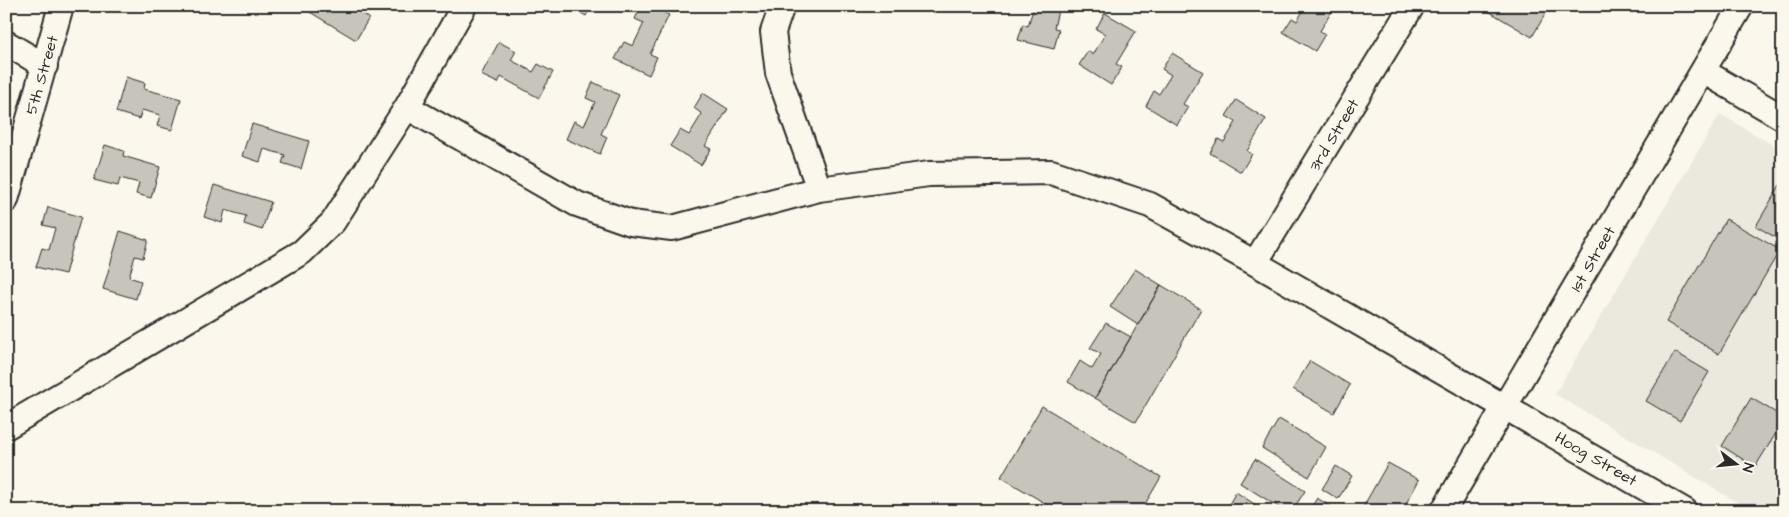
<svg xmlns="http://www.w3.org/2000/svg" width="1789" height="517" font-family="'Architects Daughter',sans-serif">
  <rect width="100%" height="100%" fill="#fbf7ec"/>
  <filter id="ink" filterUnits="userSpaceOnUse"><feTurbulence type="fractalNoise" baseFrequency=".02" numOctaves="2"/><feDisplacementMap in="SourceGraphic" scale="10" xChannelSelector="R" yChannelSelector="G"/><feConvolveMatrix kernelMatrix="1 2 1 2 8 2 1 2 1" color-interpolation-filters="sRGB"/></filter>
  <g filter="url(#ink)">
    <!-- built -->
    <path fill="#ebe8de" d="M 1720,114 L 1783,151 L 1783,511 L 1752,511 L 1555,394 Z"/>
    <!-- building -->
    <path fill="#c7c4bc" stroke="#2b2b2b" d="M 300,6 L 349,6 L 369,18 L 356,40 Z
      M 569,6 L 591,6 L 586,16 Z
      M 641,6 L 649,6 L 669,15 L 650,54 L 657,57 L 649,75 L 615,59 L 624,42 L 633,46 L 644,23 L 635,19 Z
      M 1034,6 L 1059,6 L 1054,28 L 1059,29 L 1054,49 L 1018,40 L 1023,24 L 1028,26 Z
      M 1236,6 L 1247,6 L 1244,11 Z
      M 1306,6 L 1335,6 L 1320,31 L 1325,34 L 1315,51 L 1283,32 L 1292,18 L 1297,21 Z
      M 1480,6 L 1550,6 L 1532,37 Z
      M 1105,13 L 1136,31 L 1116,64 L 1122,67 L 1111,85 L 1079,65 L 1088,51 L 1093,55 L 1105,34 L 1096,29 Z
      M 499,42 L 516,51 L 511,60 L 533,72 L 538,64 L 553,72 L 539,98 L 501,77 L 498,83 L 481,75 Z
      M 1172,53 L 1203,72 L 1183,104 L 1188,107 L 1177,125 L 1146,106 L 1154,91 L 1159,94 L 1171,75 L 1162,69 Z
      M 126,77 L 145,83 L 144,89 L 181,99 L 172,130 L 157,126 L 160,115 L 142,110 L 139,119 L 116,112 Z
      M 593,82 L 619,95 L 601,134 L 607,137 L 600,154 L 566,139 L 574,121 L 584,126 L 595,102 L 586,98 Z
      M 703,93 L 728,109 L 705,146 L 711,149 L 701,165 L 670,146 L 680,130 L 689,135 L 702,114 L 694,108 Z
      M 1236,100 L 1266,119 L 1247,151 L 1252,154 L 1241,172 L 1210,153 L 1218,139 L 1224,142 L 1236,122 L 1226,116 Z
      M 252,124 L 309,141 L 301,169 L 282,163 L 285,155 L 264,149 L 260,162 L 242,156 Z
      M 105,145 L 124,151 L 123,156 L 160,167 L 151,198 L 136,194 L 139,183 L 120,178 L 118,186 L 94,180 Z
      M 214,185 L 271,202 L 262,230 L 244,224 L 246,216 L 225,210 L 222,223 L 204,217 Z
      M 1780,185 L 1783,187 L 1783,242 L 1756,226 Z
      M 48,207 L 81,217 L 65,274 L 36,267 L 42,248 L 49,250 L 55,228 L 43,225 Z
      M 1726,219 L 1780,250 L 1719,354 L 1666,322 Z
      M 120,231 L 148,240 L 143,258 L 135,256 L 129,277 L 141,281 L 136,299 L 103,289 Z
      M 1135,269 L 1161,285 L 1138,325 L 1110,307 Z
      M 1161,285 L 1201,309 L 1136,422 L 1095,398 Z
      M 1106,323 L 1131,337 L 1095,398 L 1068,382 L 1080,361 L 1092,369 L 1101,354 L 1090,348 Z
      M 1675,352 L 1709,372 L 1680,421 L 1646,401 Z
      M 1310,361 L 1350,385 L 1334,413 L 1293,389 Z
      M 1751,398 L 1783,417 L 1783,422 L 1755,467 L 1722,446 Z
      M 1042,406 L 1161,477 L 1141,511 L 1058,511 L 1001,477 Z
      M 1279,419 L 1326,447 L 1309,477 L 1262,448 Z
      M 1255,459 L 1305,491 L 1292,511 L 1285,511 L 1240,483 Z
      M 1388,463 L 1419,480 L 1402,511 L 1369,511 L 1363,507 Z
      M 1336,466 L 1352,476 L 1338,499 L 1322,489 Z
      M 1236,492 L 1265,511 L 1225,511 Z
      M 1317,498 L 1333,508 L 1331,511 L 1309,511 Z"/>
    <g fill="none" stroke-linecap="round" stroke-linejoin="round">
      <defs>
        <path id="street" d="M 782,6 L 773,32 L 778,73 L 819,189
          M 6,43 L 45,66
          M 1703,71 L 1783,118
          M 407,107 L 464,6
          M 6,200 L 61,6
          M 1255,263 L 1412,6
          M 6,427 L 302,252 L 333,222 L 407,107 L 577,204 L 631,223 L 672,228 L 819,189 L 929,174 L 1051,172 L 1150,205 L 1255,263 L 1685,511
          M 1443,511 L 1741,6"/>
      </defs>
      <!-- street casing -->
      <use href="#street" stroke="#2b2b2b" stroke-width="28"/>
      <!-- street -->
      <use href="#street" stroke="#fbf7ec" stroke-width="24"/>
    </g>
  </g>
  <g text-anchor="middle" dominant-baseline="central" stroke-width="4" stroke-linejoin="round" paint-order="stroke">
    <!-- street labels -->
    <g font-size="16" fill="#2b2b2b" stroke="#fbf7ec">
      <text transform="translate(42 75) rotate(-74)">5th Street</text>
      <text transform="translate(1334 135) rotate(-59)">3rd Street</text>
      <text transform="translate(1593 259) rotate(-60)">1st Street</text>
      <text transform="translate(1596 459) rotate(30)">Hoog Street</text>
    </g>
  </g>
  <!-- margin -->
  <rect width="1789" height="517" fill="none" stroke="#fbf7ec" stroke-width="25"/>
  <rect x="12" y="12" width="1764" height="492" fill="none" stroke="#2b2b2b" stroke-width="2" filter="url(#ink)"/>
  <!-- north arrow -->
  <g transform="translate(1736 464) rotate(106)" stroke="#fbf7ec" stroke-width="4" paint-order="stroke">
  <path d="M0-4L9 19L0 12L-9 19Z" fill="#2b2b2b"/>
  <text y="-8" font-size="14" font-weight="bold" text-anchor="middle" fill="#2b2b2b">N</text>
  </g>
</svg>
